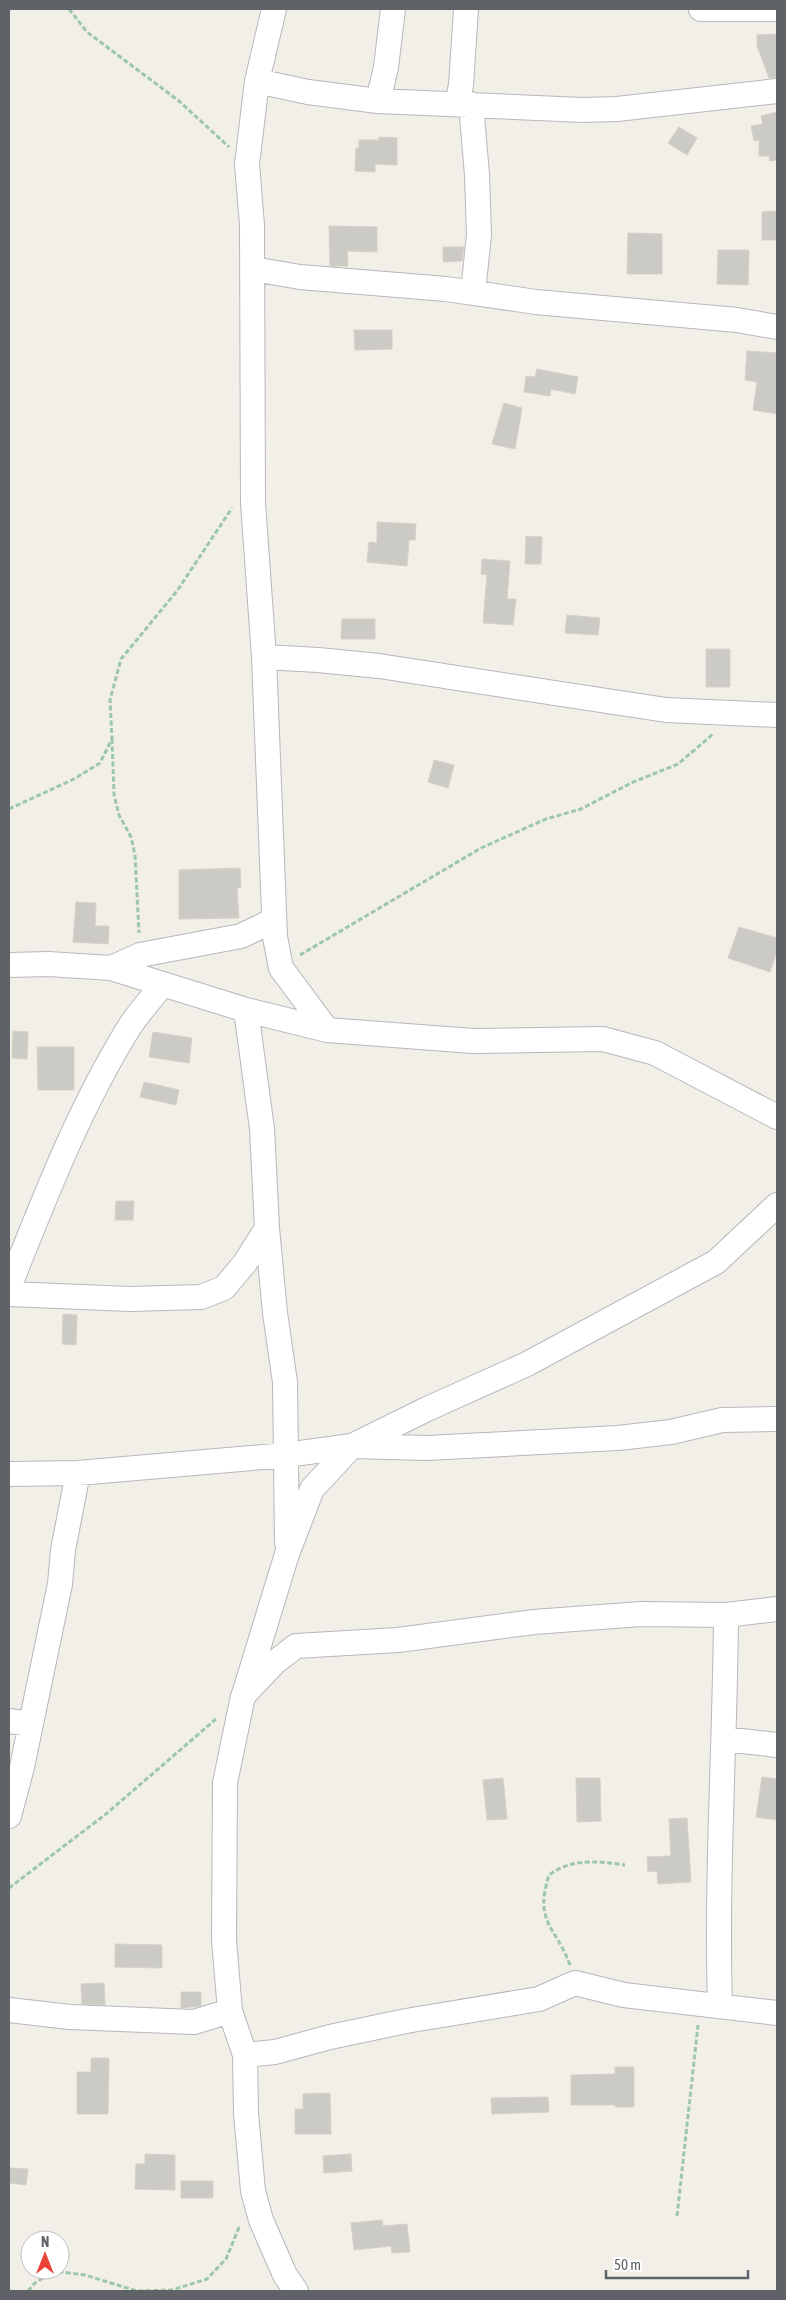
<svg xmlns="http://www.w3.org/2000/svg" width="786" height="2300" font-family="'Asap Condensed',sans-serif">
  <rect width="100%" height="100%" fill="#f1efe8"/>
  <!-- building -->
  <path fill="#cccac5" stroke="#d6d1c6" d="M 777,34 L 777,78 L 769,78 L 757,46 L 757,35 Z
    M 777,112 L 777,160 L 770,161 L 769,156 L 759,156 L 759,140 L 754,141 L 751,126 L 763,124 L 761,116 Z
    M 679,127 L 697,138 L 687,155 L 668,143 Z
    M 379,137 L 397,138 L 397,165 L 375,164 L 375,172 L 355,171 L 356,148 L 359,148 L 359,140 L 379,140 Z
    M 777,211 L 777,240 L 762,240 L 762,212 Z
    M 329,226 L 377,227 L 377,252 L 347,251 L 348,266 L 330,266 Z
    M 628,233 L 662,234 L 662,274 L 627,274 Z
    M 443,247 L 464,247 L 462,261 L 443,262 Z
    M 718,250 L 749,250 L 748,285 L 717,284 Z
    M 354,330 L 392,330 L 392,349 L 355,350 Z
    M 747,351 L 777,353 L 777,414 L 753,410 L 757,382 L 745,380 Z
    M 537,369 L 578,377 L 575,394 L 551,389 L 550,396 L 524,392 L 526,376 L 535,377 Z
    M 504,403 L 522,408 L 515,449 L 492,444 Z
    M 377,522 L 416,524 L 415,540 L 409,540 L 407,566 L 367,562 L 369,542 L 377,543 Z
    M 526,536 L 542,537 L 541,564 L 525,564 Z
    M 482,559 L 510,561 L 507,599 L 516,599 L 513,625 L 483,623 L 487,575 L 481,574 Z
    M 567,615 L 600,618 L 598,635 L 565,633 Z
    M 342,619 L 375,619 L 375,639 L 341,639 Z
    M 706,649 L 730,649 L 730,687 L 706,687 Z
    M 434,760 L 454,765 L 448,788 L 428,782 Z
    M 240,868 L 241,888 L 237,888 L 239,918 L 179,919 L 179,870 Z
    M 76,902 L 96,903 L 95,926 L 109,926 L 108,944 L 73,942 Z
    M 739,927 L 777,938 L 777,951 L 770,972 L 728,958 Z
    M 13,1031 L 28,1032 L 27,1059 L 12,1058 Z
    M 153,1032 L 192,1038 L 189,1063 L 149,1057 Z
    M 37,1047 L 74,1047 L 74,1090 L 38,1090 Z
    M 144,1082 L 179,1090 L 176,1105 L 140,1097 Z
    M 116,1201 L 134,1201 L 133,1220 L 115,1220 Z
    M 63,1314 L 77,1315 L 76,1345 L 62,1344 Z
    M 762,1777 L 777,1779 L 777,1820 L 756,1817 Z
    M 503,1778 L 507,1819 L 487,1820 L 483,1780 Z
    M 576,1778 L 600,1778 L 601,1821 L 577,1822 Z
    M 687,1818 L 691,1882 L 658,1884 L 657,1871 L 648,1872 L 647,1857 L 671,1856 L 669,1819 Z
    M 115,1944 L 162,1945 L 162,1968 L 115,1967 Z
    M 104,1983 L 105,2005 L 82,2004 L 81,1984 Z
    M 181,1992 L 201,1992 L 201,2006 L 181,2008 Z
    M 91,2058 L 109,2058 L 108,2114 L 77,2114 L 77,2072 L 91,2072 Z
    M 615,2067 L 634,2067 L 634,2107 L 615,2107 L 615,2105 L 571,2105 L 571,2075 L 615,2074 Z
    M 330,2093 L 331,2134 L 295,2134 L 295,2109 L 303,2109 L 303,2094 Z
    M 548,2097 L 549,2112 L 492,2114 L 491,2098 Z
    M 145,2154 L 175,2155 L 175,2190 L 135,2189 L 136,2164 L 145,2164 Z
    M 351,2154 L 352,2171 L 324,2173 L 323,2156 Z
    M 9,2168 L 28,2169 L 26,2185 L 9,2183 Z
    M 181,2181 L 213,2181 L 213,2198 L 181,2198 Z
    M 382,2220 L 383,2226 L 407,2224 L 410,2252 L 392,2253 L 391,2246 L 354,2250 L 351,2223 Z"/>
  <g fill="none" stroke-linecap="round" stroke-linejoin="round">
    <defs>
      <path id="minor" d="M 274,9 L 257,81 L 247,164 L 252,225 L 253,503 L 264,657 L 275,937 L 281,968 L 327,1030
        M 701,9 L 777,9
        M 257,81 L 308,92 L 378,101 L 583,110 L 617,109 L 777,91
        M 378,101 L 386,67 L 393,9
        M 457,104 L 461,85 L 466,9
        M 471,104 L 477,175 L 479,235 L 473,292
        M 253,269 L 300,277 L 446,289 L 536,302 L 737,320 L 777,327
        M 264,657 L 318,660 L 379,666 L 666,710 L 777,715
        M 9,965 L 48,964 L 111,968 L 246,1010 L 327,1030 L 473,1041 L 603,1039 L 655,1053 L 777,1117
        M 111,968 L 140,955 L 241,936 L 274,920
        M 267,1228 L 275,1313 L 285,1382 L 287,1542
        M 9,1287 C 45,1197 79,1108 130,1026 C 140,1011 152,998 163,984
        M 9,1294 L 130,1299 L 201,1297 L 224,1288 L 245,1263 L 267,1228 L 262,1129 L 246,1010
        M 9,1474 L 78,1473 L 286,1455 L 352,1446 L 427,1448 L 618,1438 L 671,1432 L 722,1420 L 777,1419
        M 245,1691 L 287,1554 L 312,1489 L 352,1446 L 427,1409 L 527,1364 L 716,1262 L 777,1205
        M 9,1721 L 31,1724
        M 725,1739 L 777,1745
        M 9,1816 L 22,1767 L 60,1584 L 63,1550 L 78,1473
        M 720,2006 C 716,1876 725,1746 726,1615
        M 9,2010 L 70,2017 L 194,2022 L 230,2011
        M 245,2055 L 275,2052 L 330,2037 L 406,2021 L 539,1999 L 575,1983 L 624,1995 L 777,2013
        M 296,2291 L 285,2275 L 261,2220 L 253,2191 L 246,2113 L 245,2055 L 230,2011 L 224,1940 L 225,1783 L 243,1696 L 274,1663 L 296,1646 L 398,1640 L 534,1622 L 641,1614 L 726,1615 L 777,1609"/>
    </defs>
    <!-- minor casing -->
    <use href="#minor" stroke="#b5b8bc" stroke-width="26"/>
    <!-- path -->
    <path stroke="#9cc7a9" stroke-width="3" stroke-dasharray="5 2.5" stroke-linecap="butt" d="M 69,9 L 87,32 L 179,101 L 229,147
      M 112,739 L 114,795 L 119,815 L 131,837 L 135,855 L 139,933
      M 9,809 L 74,779 L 100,763 L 112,739 L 110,700 L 121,659 L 177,591 L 232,508
      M 300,955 L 481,848 L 546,819 L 581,809 L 631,783 L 678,764 L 713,734
      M 9,1888 L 106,1814 L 216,1719
      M 570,1965 C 555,1925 534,1923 549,1875 C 572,1858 598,1861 625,1865
      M 677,2216 L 698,2025
      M 28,2291 L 35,2283 L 54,2271 L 85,2275 L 137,2291 L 172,2290 L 207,2279 L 226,2259 L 240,2225"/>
    <!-- minor -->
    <use href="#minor" stroke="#fff" stroke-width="24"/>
  </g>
  <!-- border -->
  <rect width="786" height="2300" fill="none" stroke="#5f6368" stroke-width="20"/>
  <!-- north arrow -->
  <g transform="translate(45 2255)"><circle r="24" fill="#ffffff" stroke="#bfc1c3"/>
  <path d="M0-4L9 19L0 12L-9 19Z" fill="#ea4335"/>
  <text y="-8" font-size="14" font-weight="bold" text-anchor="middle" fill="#5f6368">N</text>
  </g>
  <!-- scale -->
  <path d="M606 2270v8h142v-8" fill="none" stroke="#5f6368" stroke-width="2.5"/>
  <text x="614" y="2270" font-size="15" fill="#5f6368" stroke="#ffffff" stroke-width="4" paint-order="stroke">50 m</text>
</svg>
